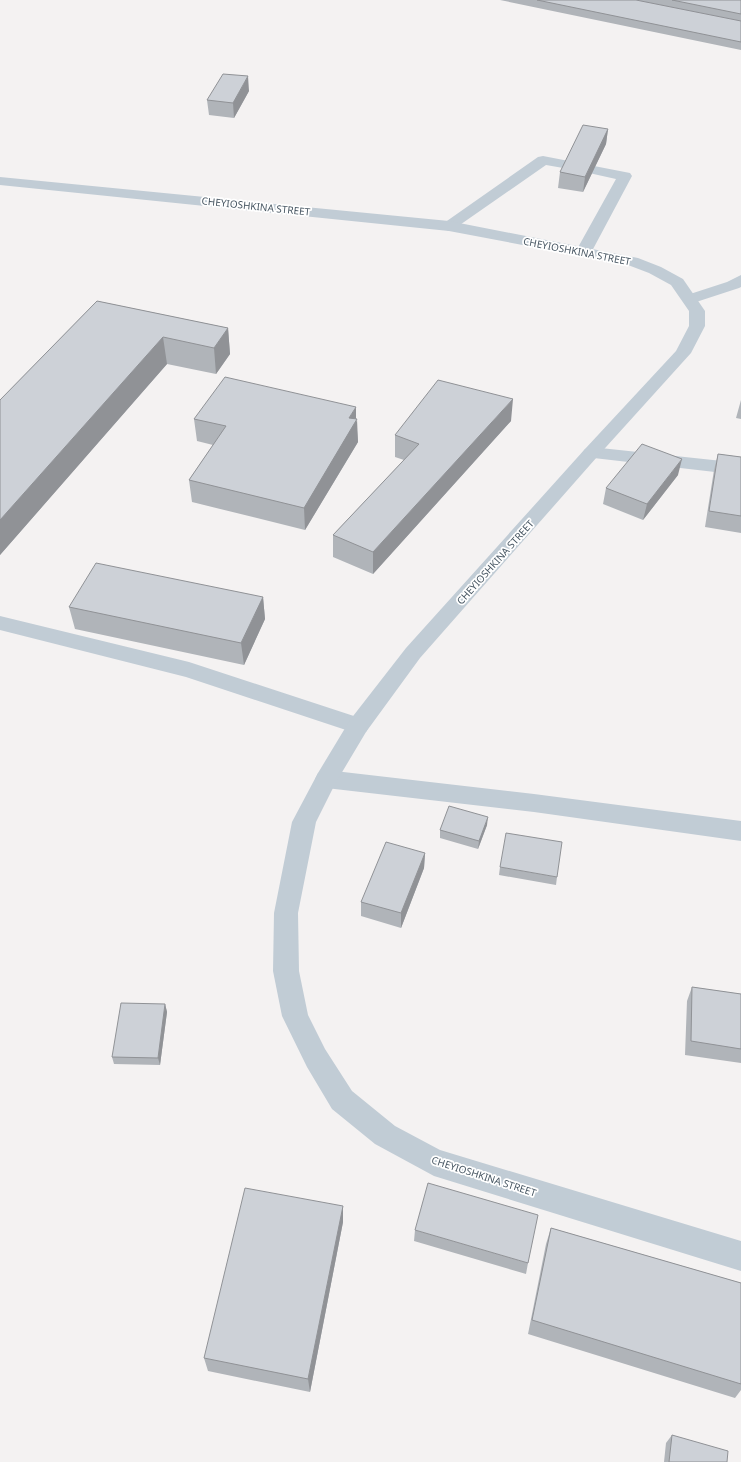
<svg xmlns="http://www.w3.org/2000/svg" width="741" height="1462" font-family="'Noto Sans',sans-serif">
  <rect width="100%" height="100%" fill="#f4f2f2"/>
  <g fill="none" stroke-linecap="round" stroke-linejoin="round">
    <!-- service -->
    <path fill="#c1ccd5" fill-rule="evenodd" d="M 543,156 L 574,162 L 576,165 L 574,168 L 569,169 L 546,165 L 454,229 L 449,231 L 444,229 L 441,226 L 444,223 L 538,157 Z
      M 594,166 L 630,173 L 632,176 L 592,251 L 589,254 L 584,256 L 579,254 L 576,251 L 616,179 L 589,173 L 587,170 L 589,167 Z
      M 741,275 L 741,287 L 739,288 L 690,304 L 684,302 L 682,299 L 684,296 L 727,282 Z
      M 591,447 L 741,463 L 741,475 L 585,457 L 582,453 L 585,449 Z
      M 326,770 L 534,794 L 741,821 L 741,841 L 534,812 L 326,788 L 318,785 L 315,779 L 318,773 Z"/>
    <!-- minor -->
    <path fill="#c1ccd5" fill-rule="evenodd" d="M 0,616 L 189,662 L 366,720 L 369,726 L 366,732 L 358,734 L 186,677 L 0,630 Z"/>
    <!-- tertiary -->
    <path fill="#c1ccd5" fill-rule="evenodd" d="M 0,177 L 449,221 L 638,258 L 661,267 L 683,279 L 705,311 L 705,326 L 691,353 L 597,457 L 420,658 L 366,732 L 335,784 L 316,822 L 298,913 L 299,971 L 308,1015 L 325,1049 L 352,1091 L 395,1126 L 440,1150 L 741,1241 L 741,1271 L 434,1176 L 375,1144 L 332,1109 L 307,1067 L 282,1016 L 273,971 L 274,913 L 292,822 L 318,773 L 350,720 L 406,648 L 585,449 L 676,351 L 689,326 L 689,311 L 671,285 L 649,273 L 628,265 L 449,231 L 0,185 Z"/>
  </g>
  <!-- wall -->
  <path fill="#b0b4b9" d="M 500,0 L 741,0 L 741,50 Z
    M 249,91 L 234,118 L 209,115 L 207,100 Z
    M 608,129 L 606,144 L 583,192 L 558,188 L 560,172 Z
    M 97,301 L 228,328 L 230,354 L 216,374 L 167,364 L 0,555 L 0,400 Z
    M 741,400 L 741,419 L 736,418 Z
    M 194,419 L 356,419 L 358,442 L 305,530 L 192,502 L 189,480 L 213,445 L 197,441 Z
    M 511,421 L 373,574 L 333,557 L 333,535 L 404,460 L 395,457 L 395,435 Z
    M 718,454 L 741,457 L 741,533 L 705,527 L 714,470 Z
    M 678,475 L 643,520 L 603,504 L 606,488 Z
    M 263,597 L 265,619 L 244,665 L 75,629 L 69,607 Z
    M 487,825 L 478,849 L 440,838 L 440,830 Z
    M 425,853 L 424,868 L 401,928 L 361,916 L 361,902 Z
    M 500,867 L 557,877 L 556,885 L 499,875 Z
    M 692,987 L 741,994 L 741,1063 L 685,1055 L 687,1001 Z
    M 165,1004 L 167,1012 L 160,1065 L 114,1064 L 112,1057 Z
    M 343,1206 L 343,1222 L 310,1392 L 208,1371 L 204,1358 Z
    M 551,1228 L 741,1283 L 741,1390 L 735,1398 L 528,1334 L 546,1244 Z
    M 415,1230 L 528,1263 L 526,1274 L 414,1241 Z
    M 672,1435 L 727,1462 L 664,1462 L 666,1443 Z"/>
  <!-- shaded-wall -->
  <path fill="#909296" d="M 248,76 L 249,91 L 234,118 L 233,103 Z
    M 608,129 L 606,144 L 583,192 L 585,177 Z
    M 228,328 L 230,354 L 216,374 L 214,348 Z
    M 163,337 L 167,364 L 0,555 L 0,520 Z
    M 513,399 L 511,421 L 373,574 L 373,552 Z
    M 356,407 L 356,422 L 357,419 L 358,442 L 305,530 L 304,508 L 349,418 Z
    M 682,459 L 678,475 L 643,520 L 647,504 Z
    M 263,597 L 265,619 L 244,665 L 241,643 Z
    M 488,817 L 487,825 L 478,849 L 479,841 Z
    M 425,853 L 424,868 L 401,928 L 401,913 Z
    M 165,1004 L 167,1012 L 160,1065 L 158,1058 Z
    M 343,1206 L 343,1222 L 310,1392 L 308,1379 Z"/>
  <!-- building -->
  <path fill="#cdd1d7" stroke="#909296" d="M 537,0 L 636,0 L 741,21 L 741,42 Z
    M 672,0 L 741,0 L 741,14 Z
    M 223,74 L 248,76 L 233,103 L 207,100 Z
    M 583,125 L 608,129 L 585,177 L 560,172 Z
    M 97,301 L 228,328 L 214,348 L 163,337 L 0,520 L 0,400 Z
    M 225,377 L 356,407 L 349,418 L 357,419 L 304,508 L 189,480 L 226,426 L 194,419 Z
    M 438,380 L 513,399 L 373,552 L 333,535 L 419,444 L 395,435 Z
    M 642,444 L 682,459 L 647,504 L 606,488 Z
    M 718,454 L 741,457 L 741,516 L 709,511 Z
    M 96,563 L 263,597 L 241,643 L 69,607 Z
    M 449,806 L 488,817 L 479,841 L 440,830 Z
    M 506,833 L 562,842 L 557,877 L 500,867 Z
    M 386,842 L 425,853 L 401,913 L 361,902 Z
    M 692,987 L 741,994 L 741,1049 L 691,1041 Z
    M 121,1003 L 165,1004 L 158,1058 L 112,1057 Z
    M 428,1183 L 538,1215 L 528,1263 L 415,1230 Z
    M 245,1188 L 343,1206 L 308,1379 L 204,1358 Z
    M 551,1228 L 741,1283 L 741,1384 L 532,1320 Z
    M 672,1435 L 728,1451 L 727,1462 L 669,1462 Z"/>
  <g text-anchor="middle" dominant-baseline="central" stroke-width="3.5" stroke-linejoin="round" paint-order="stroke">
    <!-- street labels -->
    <g font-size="10" fill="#475662" stroke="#fff">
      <text transform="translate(256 206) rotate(6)">CHEYIOSHKINA STREET</text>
      <text transform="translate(577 251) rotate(11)">CHEYIOSHKINA STREET</text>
      <text transform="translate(495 562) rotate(-48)">CHEYIOSHKINA STREET</text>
      <text transform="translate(484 1176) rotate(18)">CHEYIOSHKINA STREET</text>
    </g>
  </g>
</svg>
